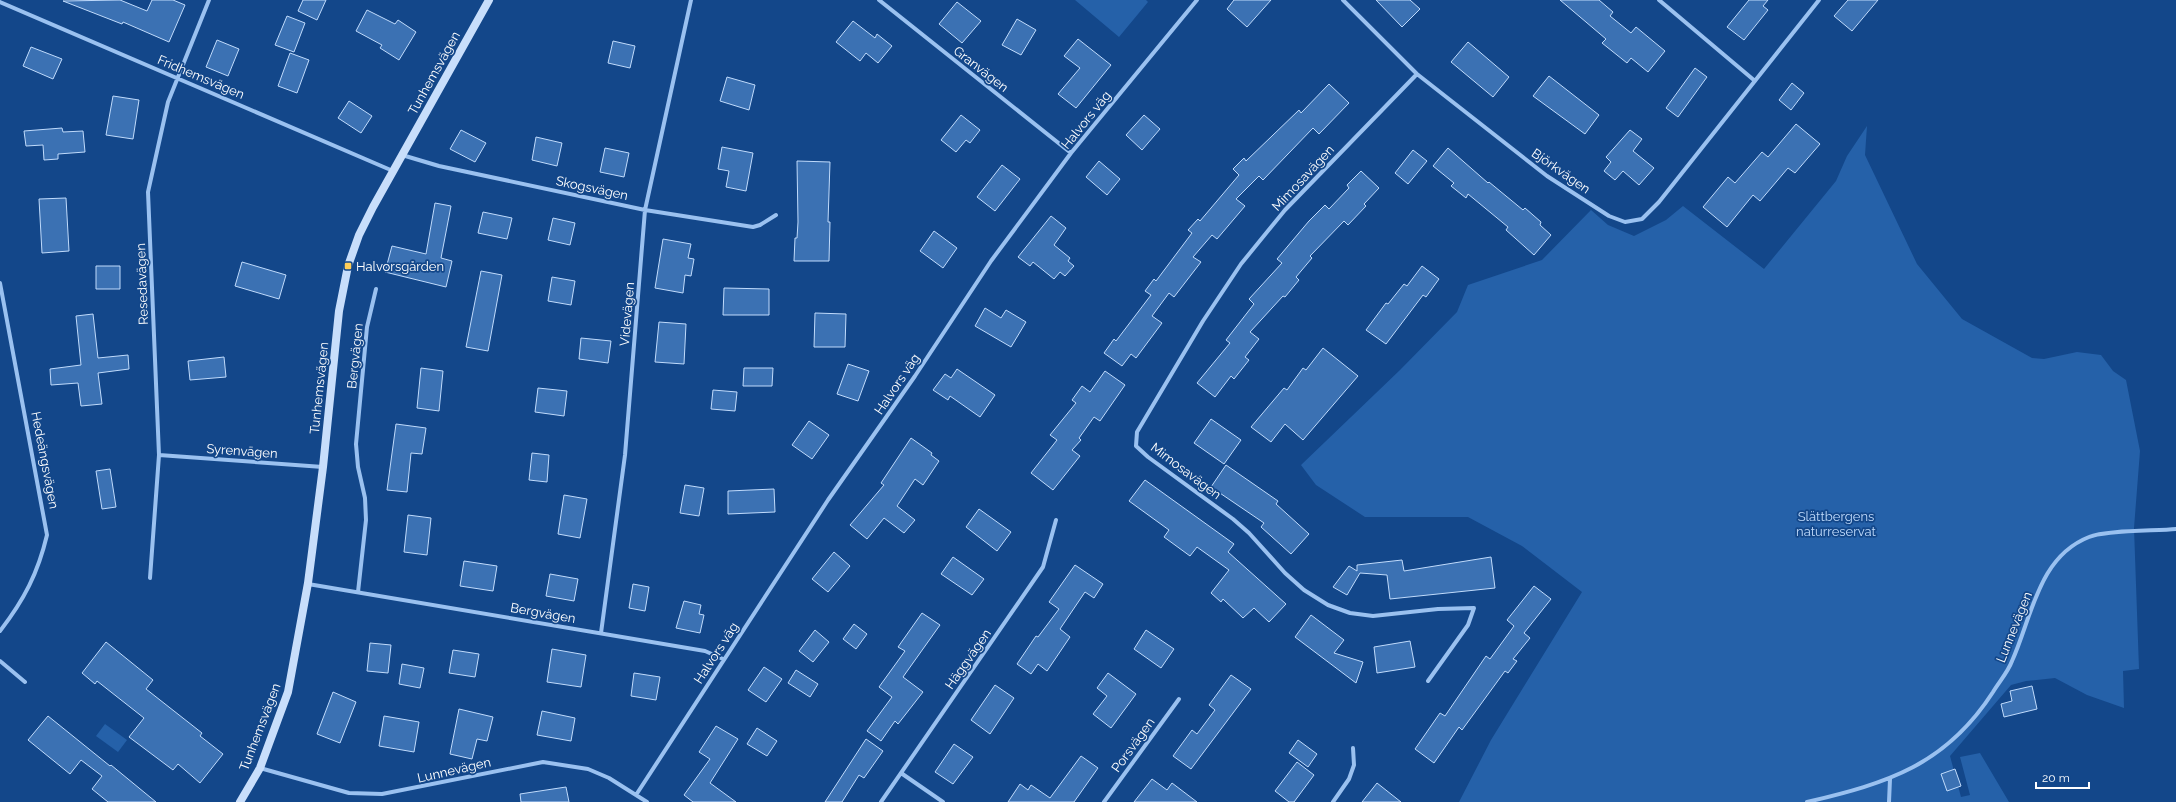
<svg xmlns="http://www.w3.org/2000/svg" width="2176" height="802" font-family="Raleway,sans-serif">
  <rect width="100%" height="100%" fill="#13478a"/>
  <!-- green -->
  <path fill="#2561a9" d="M 1075,0 L 1146,0 L 1148,2 L 1119,37 Z
    M 1867,126 L 1865,155 L 1917,264 L 1962,319 L 2032,358 L 2044,359 L 2077,352 L 2101,355 L 2113,371 L 2126,380 L 2140,451 L 2134,528 L 2139,669 L 2123,671 L 2124,708 L 2087,695 L 2055,678 L 2026,681 L 2011,685 L 1950,756 L 1961,797 L 1970,795 L 1960,757 L 1980,753 L 2009,802 L 1459,802 L 1491,740 L 1582,592 L 1522,546 L 1468,517 L 1365,517 L 1316,485 L 1301,465 L 1400,370 L 1457,312 L 1468,285 L 1542,260 L 1591,210 L 1608,225 L 1634,236 L 1666,220 L 1683,206 L 1764,269 L 1836,181 L 1847,156 Z
    M 105,724 L 127,740 L 118,752 L 96,736 Z"/>
  <!-- building -->
  <path fill="#3b71b3" stroke="#c0dbfc" d="M 120,0 L 147,11 L 152,0 L 173,0 L 185,5 L 169,42 L 123,22 L 122,24 L 63,1 Z
    M 303,0 L 326,0 L 317,20 L 298,11 Z
    M 1234,0 L 1271,0 L 1247,27 L 1227,9 Z
    M 1376,0 L 1410,0 L 1420,9 L 1402,27 Z
    M 1560,0 L 1599,0 L 1613,12 L 1610,16 L 1631,33 L 1636,27 L 1665,51 L 1648,72 L 1631,58 L 1627,63 L 1602,43 L 1606,39 Z
    M 1749,0 L 1768,0 L 1763,6 L 1768,10 L 1744,40 L 1727,27 Z
    M 1848,0 L 1878,0 L 1852,31 L 1834,16 Z
    M 957,2 L 981,21 L 962,43 L 939,24 Z
    M 367,10 L 395,24 L 398,20 L 416,32 L 399,60 L 380,48 L 382,45 L 356,31 Z
    M 287,16 L 305,23 L 294,52 L 275,45 Z
    M 1017,19 L 1036,30 L 1021,55 L 1002,45 Z
    M 853,21 L 875,38 L 877,34 L 892,46 L 878,63 L 866,53 L 860,61 L 836,42 Z
    M 1078,39 L 1111,65 L 1076,108 L 1058,94 L 1080,68 L 1064,56 Z
    M 217,40 L 239,49 L 228,76 L 206,67 Z
    M 613,41 L 635,46 L 630,68 L 608,63 Z
    M 1468,42 L 1509,77 L 1493,97 L 1451,62 Z
    M 31,47 L 62,59 L 53,79 L 23,66 Z
    M 290,53 L 309,60 L 297,93 L 278,86 Z
    M 1695,68 L 1707,77 L 1678,117 L 1666,108 Z
    M 1549,76 L 1599,115 L 1585,134 L 1533,96 Z
    M 727,77 L 755,85 L 749,110 L 720,101 Z
    M 1792,83 L 1804,93 L 1791,110 L 1779,100 Z
    M 1329,84 L 1349,103 L 1319,134 L 1313,128 L 1263,180 L 1259,176 L 1236,199 L 1245,206 L 1217,239 L 1212,235 L 1193,257 L 1201,262 L 1174,297 L 1169,293 L 1152,316 L 1162,323 L 1136,358 L 1131,354 L 1122,366 L 1104,353 L 1114,339 L 1116,341 L 1151,295 L 1145,291 L 1154,279 L 1156,281 L 1192,233 L 1188,230 L 1198,219 L 1200,221 L 1239,175 L 1233,169 L 1244,158 L 1246,161 L 1299,110 L 1301,113 Z
    M 113,96 L 139,100 L 133,139 L 106,135 Z
    M 349,101 L 372,116 L 361,133 L 338,118 Z
    M 961,115 L 980,130 L 970,143 L 966,140 L 956,152 L 941,140 Z
    M 1144,115 L 1160,129 L 1142,150 L 1126,135 Z
    M 1796,124 L 1820,144 L 1795,173 L 1788,168 L 1760,201 L 1753,195 L 1727,227 L 1703,207 L 1728,177 L 1735,183 L 1762,152 L 1768,157 Z
    M 62,128 L 63,132 L 83,131 L 85,152 L 58,154 L 58,159 L 44,160 L 43,145 L 26,146 L 24,131 Z
    M 461,130 L 486,143 L 475,162 L 450,149 Z
    M 1630,130 L 1642,139 L 1633,151 L 1654,168 L 1639,185 L 1623,171 L 1615,180 L 1604,171 L 1611,162 L 1606,157 Z
    M 536,137 L 562,143 L 557,166 L 532,160 Z
    M 722,147 L 753,153 L 746,191 L 726,187 L 729,171 L 718,169 Z
    M 605,148 L 629,153 L 624,177 L 600,172 Z
    M 1448,148 L 1488,183 L 1489,182 L 1523,210 L 1525,208 L 1541,222 L 1540,225 L 1551,235 L 1534,255 L 1506,230 L 1508,227 L 1468,194 L 1466,198 L 1451,186 L 1454,183 L 1433,166 Z
    M 1413,150 L 1427,161 L 1408,184 L 1395,173 Z
    M 797,161 L 830,162 L 828,222 L 830,222 L 829,261 L 794,261 L 795,238 L 797,238 L 798,222 Z
    M 1099,161 L 1120,179 L 1107,195 L 1086,177 Z
    M 1002,165 L 1020,179 L 995,211 L 977,197 Z
    M 1361,171 L 1379,188 L 1364,204 L 1366,206 L 1348,225 L 1344,221 L 1310,256 L 1312,258 L 1296,277 L 1299,280 L 1285,297 L 1283,296 L 1250,332 L 1259,339 L 1245,357 L 1249,360 L 1234,379 L 1231,376 L 1215,397 L 1197,383 L 1230,343 L 1226,340 L 1254,304 L 1249,299 L 1282,263 L 1277,259 L 1309,221 L 1325,205 L 1329,209 L 1349,188 L 1347,185 Z
    M 66,198 L 69,251 L 42,253 L 39,199 Z
    M 435,203 L 451,206 L 441,258 L 452,261 L 446,287 L 385,272 L 392,246 L 426,254 Z
    M 483,212 L 512,218 L 507,239 L 478,233 Z
    M 1051,216 L 1066,228 L 1054,245 L 1070,258 L 1068,261 L 1074,266 L 1065,276 L 1060,272 L 1054,279 L 1033,262 L 1030,266 L 1018,257 Z
    M 553,218 L 575,223 L 570,245 L 548,240 Z
    M 934,231 L 957,248 L 943,268 L 920,251 Z
    M 663,239 L 691,244 L 688,258 L 694,259 L 691,276 L 685,275 L 683,293 L 655,288 Z
    M 242,262 L 286,275 L 279,299 L 235,286 Z
    M 96,266 L 120,266 L 120,289 L 96,289 Z
    M 1422,266 L 1439,279 L 1426,297 L 1423,295 L 1386,344 L 1366,330 L 1386,303 L 1388,304 L 1404,284 L 1407,286 Z
    M 481,271 L 502,275 L 488,351 L 466,347 Z
    M 552,277 L 575,281 L 571,305 L 548,301 Z
    M 724,288 L 769,289 L 769,315 L 723,315 Z
    M 985,308 L 1001,318 L 1006,310 L 1026,322 L 1011,347 L 975,326 Z
    M 815,313 L 846,314 L 845,347 L 814,347 Z
    M 93,314 L 98,358 L 128,355 L 129,369 L 98,373 L 102,404 L 81,406 L 78,383 L 51,385 L 50,369 L 81,365 L 76,316 Z
    M 659,322 L 686,324 L 684,364 L 655,362 Z
    M 581,338 L 611,341 L 608,363 L 579,359 Z
    M 1323,348 L 1358,376 L 1303,440 L 1285,424 L 1271,442 L 1251,427 L 1284,388 L 1287,390 L 1303,368 L 1306,370 Z
    M 224,357 L 226,377 L 190,380 L 188,361 Z
    M 848,364 L 869,371 L 858,401 L 837,394 Z
    M 421,368 L 443,371 L 439,411 L 417,408 Z
    M 744,368 L 773,368 L 772,386 L 743,386 Z
    M 957,369 L 995,395 L 980,417 L 950,396 L 948,400 L 933,390 L 945,374 L 951,378 Z
    M 1105,371 L 1125,385 L 1100,421 L 1094,417 L 1079,438 L 1081,440 L 1072,450 L 1080,456 L 1053,490 L 1031,473 L 1057,440 L 1050,435 L 1076,403 L 1072,400 L 1082,386 L 1090,392 Z
    M 538,388 L 567,391 L 564,416 L 535,412 Z
    M 713,390 L 737,392 L 735,411 L 711,409 Z
    M 1211,419 L 1241,440 L 1224,464 L 1194,443 Z
    M 809,421 L 829,435 L 812,459 L 792,445 Z
    M 396,424 L 426,428 L 422,454 L 411,453 L 407,492 L 387,490 Z
    M 911,438 L 932,453 L 931,455 L 939,461 L 923,485 L 915,479 L 897,506 L 915,520 L 904,533 L 884,518 L 867,539 L 850,525 L 884,485 L 881,483 Z
    M 532,453 L 549,455 L 547,482 L 529,480 Z
    M 1226,465 L 1278,501 L 1276,504 L 1309,534 L 1291,554 L 1261,527 L 1264,523 L 1211,487 Z
    M 110,469 L 116,507 L 102,509 L 96,471 Z
    M 1145,480 L 1234,544 L 1228,552 L 1286,604 L 1269,622 L 1254,608 L 1243,618 L 1223,599 L 1221,602 L 1211,593 L 1229,570 L 1197,547 L 1190,556 L 1164,537 L 1169,530 L 1129,501 Z
    M 685,485 L 704,488 L 699,516 L 680,513 Z
    M 774,489 L 775,512 L 728,514 L 728,491 Z
    M 564,495 L 587,499 L 580,538 L 558,534 Z
    M 979,509 L 1011,532 L 997,551 L 966,527 Z
    M 408,515 L 431,518 L 427,555 L 404,552 Z
    M 834,552 L 850,566 L 828,592 L 812,579 Z
    M 953,557 L 984,579 L 972,595 L 941,574 Z
    M 1491,557 L 1495,588 L 1390,599 L 1387,575 L 1360,573 L 1347,595 L 1333,587 L 1349,566 L 1357,571 L 1357,565 L 1402,560 L 1404,571 Z
    M 464,561 L 497,566 L 493,591 L 460,586 Z
    M 1075,565 L 1103,584 L 1094,598 L 1085,592 L 1060,629 L 1070,637 L 1047,671 L 1038,664 L 1031,674 L 1017,664 L 1036,636 L 1038,637 L 1059,609 L 1049,602 Z
    M 550,574 L 578,579 L 574,601 L 546,596 Z
    M 633,584 L 649,587 L 645,611 L 629,608 Z
    M 1534,586 L 1551,599 L 1524,633 L 1530,638 L 1513,659 L 1517,661 L 1508,673 L 1505,671 L 1462,730 L 1459,727 L 1434,763 L 1415,749 L 1440,713 L 1445,716 L 1486,656 L 1490,659 L 1514,626 L 1507,620 Z
    M 684,601 L 701,605 L 699,614 L 704,615 L 700,633 L 676,628 Z
    M 922,613 L 940,625 L 903,677 L 923,692 L 898,724 L 895,721 L 881,741 L 867,731 L 892,697 L 879,687 L 905,651 L 898,647 Z
    M 1311,615 L 1344,640 L 1334,653 L 1363,662 L 1356,683 L 1295,637 Z
    M 854,624 L 867,634 L 856,649 L 843,639 Z
    M 815,630 L 829,642 L 813,662 L 799,651 Z
    M 1146,630 L 1174,649 L 1161,668 L 1134,649 Z
    M 1410,641 L 1415,667 L 1377,673 L 1374,647 Z
    M 106,642 L 153,680 L 146,689 L 202,733 L 200,736 L 223,754 L 200,783 L 178,764 L 173,770 L 129,737 L 144,718 L 97,681 L 95,684 L 82,673 Z
    M 370,643 L 391,645 L 388,673 L 367,671 Z
    M 552,649 L 586,655 L 581,687 L 547,682 Z
    M 453,650 L 479,654 L 475,677 L 449,673 Z
    M 402,664 L 424,668 L 420,688 L 399,684 Z
    M 764,667 L 782,679 L 766,702 L 748,690 Z
    M 796,670 L 818,684 L 810,697 L 788,683 Z
    M 634,673 L 660,677 L 656,700 L 631,696 Z
    M 1108,673 L 1136,694 L 1111,728 L 1093,714 L 1107,696 L 1097,688 Z
    M 1231,675 L 1251,689 L 1191,769 L 1173,756 L 1192,730 L 1197,734 L 1215,710 L 1209,705 Z
    M 995,685 L 1014,698 L 990,734 L 971,720 Z
    M 2032,686 L 2037,709 L 2004,717 L 2001,704 L 2012,701 L 2010,691 Z
    M 333,692 L 356,702 L 340,743 L 317,734 Z
    M 459,709 L 493,717 L 487,741 L 477,739 L 472,759 L 450,754 Z
    M 542,711 L 575,718 L 571,741 L 537,735 Z
    M 48,716 L 110,766 L 111,765 L 156,802 L 108,802 L 92,789 L 102,776 L 81,760 L 70,774 L 28,740 Z
    M 384,716 L 419,722 L 414,752 L 379,746 Z
    M 716,726 L 738,739 L 710,783 L 736,802 L 693,802 L 684,795 L 710,759 L 699,752 Z
    M 757,728 L 777,741 L 767,756 L 747,744 Z
    M 866,739 L 883,751 L 864,778 L 859,775 L 842,802 L 825,802 Z
    M 1298,740 L 1317,754 L 1308,767 L 1289,753 Z
    M 954,744 L 973,757 L 953,784 L 935,772 Z
    M 1081,756 L 1098,768 L 1074,802 L 1008,802 L 1020,784 L 1028,790 L 1031,785 L 1050,798 Z
    M 1297,762 L 1314,775 L 1294,802 L 1289,802 L 1275,791 Z
    M 1955,769 L 1961,786 L 1947,791 L 1941,774 Z
    M 1152,779 L 1167,790 L 1172,783 L 1197,802 L 1134,802 Z
    M 1377,783 L 1401,802 L 1362,802 Z
    M 566,787 L 569,802 L 521,802 L 520,794 Z"/>
  <g fill="none" stroke-linecap="round" stroke-linejoin="round">
    <!-- street -->
    <path stroke="#9ac1f0" stroke-width="4" d="M 879,0 L 1071,153
      M 1343,0 L 1417,74 L 1547,176 L 1609,216 L 1625,222 L 1642,219 L 1659,202 L 1819,0
      M 1659,0 L 1755,81
      M 0,2 L 393,171
      M 1417,74 L 1285,210 L 1241,264 L 1203,321 L 1137,432 L 1136,446 L 1148,457 L 1233,519 L 1249,533 L 1285,573 L 1304,590 L 1328,605 L 1350,613 L 1373,616 L 1438,609 L 1474,608 L 1468,625 L 1428,681
      M 402,155 L 439,166 L 645,210 L 753,227 L 760,225 L 776,215
      M 0,283 L 47,535 C 38,573 24,600 0,631
      M 159,455 L 323,467
      M 150,578 L 159,455 L 148,192 L 168,102 L 209,0
      M 308,584 L 705,651 L 723,659
      M 358,592 L 366,520 L 365,498 L 358,467 L 356,444 L 367,327 L 376,289
      M 601,633 L 625,455 L 645,210 L 691,0
      M 0,661 L 25,682
      M 260,768 L 349,793 L 382,794 L 543,762 L 588,769 L 609,778 L 647,802
      M 901,773 L 943,802
      M 636,795 L 828,500 L 915,376 L 991,261 L 1071,153 L 1197,0
      M 881,802 L 1043,567 L 1056,520
      M 1104,802 L 1179,699
      M 1333,802 L 1349,779 L 1354,765 L 1353,748
      M 1807,802 C 1888,783 1946,765 1993,692 C 1999,682 2008,672 2012,661 C 2032,617 2038,557 2089,537 C 2105,530 2156,531 2176,529
      M 1889,802 L 1890,779"/>
    <!-- secondary -->
    <path stroke="#c8defb" stroke-width="8" d="M 240,802 L 260,768 L 288,692 L 308,583 L 323,467 L 339,311 L 348,266 L 359,235 L 373,207 L 489,0"/>
  </g>
  <!-- markers -->
  <rect fill="#ffce59" stroke="#13478a" stroke-width="1.5" x="344" y="262" width="8" height="8" rx="2"/>
  <g text-anchor="middle" dominant-baseline="central" stroke-width="3.5" stroke-linejoin="round" paint-order="stroke">
    <!-- street labels -->
    <g font-size="13" fill="#fff" stroke="#13478a">
      <text transform="translate(981 69) rotate(38)">Granvägen</text>
      <text transform="translate(434 73) rotate(-61)">Tunhemsvägen</text>
      <text transform="translate(201 77) rotate(23)">Fridhemsvägen</text>
      <text transform="translate(1086 120) rotate(-51)">Halvors väg</text>
      <text transform="translate(1561 171) rotate(35)">Björkvägen</text>
      <text transform="translate(1303 178) rotate(-47)">Mimosavägen</text>
      <text transform="translate(592 188) rotate(12)">Skogsvägen</text>
      <text transform="translate(142 284) rotate(-92)">Resedavägen</text>
      <text transform="translate(627 314) rotate(-85)">Videvägen</text>
      <text transform="translate(355 356) rotate(-84)">Bergvägen</text>
      <text transform="translate(897 384) rotate(-56)">Halvors väg</text>
      <text transform="translate(319 388) rotate(-84)">Tunhemsvägen</text>
      <text transform="translate(242 451) rotate(4)">Syrenvägen</text>
      <text transform="translate(45 460) rotate(79)">Hedeängsvägen</text>
      <text transform="translate(1186 471) rotate(37)">Mimosavägen</text>
      <text transform="translate(543 613) rotate(10)">Bergvägen</text>
      <text transform="translate(2014 627) rotate(-68)">Lunnevägen</text>
      <text transform="translate(716 653) rotate(-57)">Halvors väg</text>
      <text transform="translate(968 659) rotate(-55)">Häggvägen</text>
      <text transform="translate(260 727) rotate(-69)">Tunhemsvägen</text>
      <text transform="translate(1133 745) rotate(-54)">Porsvägen</text>
      <text transform="translate(454 770) rotate(-13)">Lunnevägen</text>
    </g>
    <!-- poi labels -->
    <g font-size="13" fill="#fff" stroke="#13478a" text-anchor="start">
      <text x="356" y="266">Halvorsgården</text>
    </g>
    <!-- park labels -->
    <g font-size="13" fill="#c0dbfc" stroke="#13478a">
      <text x="1836" y="516">Slättbergens<tspan x="1836" dy="15">naturreservat</tspan></text>
    </g>
  </g>
  <!-- scale -->
  <path d="M2036 782v6h53v-6" fill="none" stroke="#ffffff" stroke-width="2"/>
  <text x="2042" y="782" font-size="12" fill="#ffffff" stroke="#13478a" stroke-width="3" paint-order="stroke">20 m</text>
</svg>
